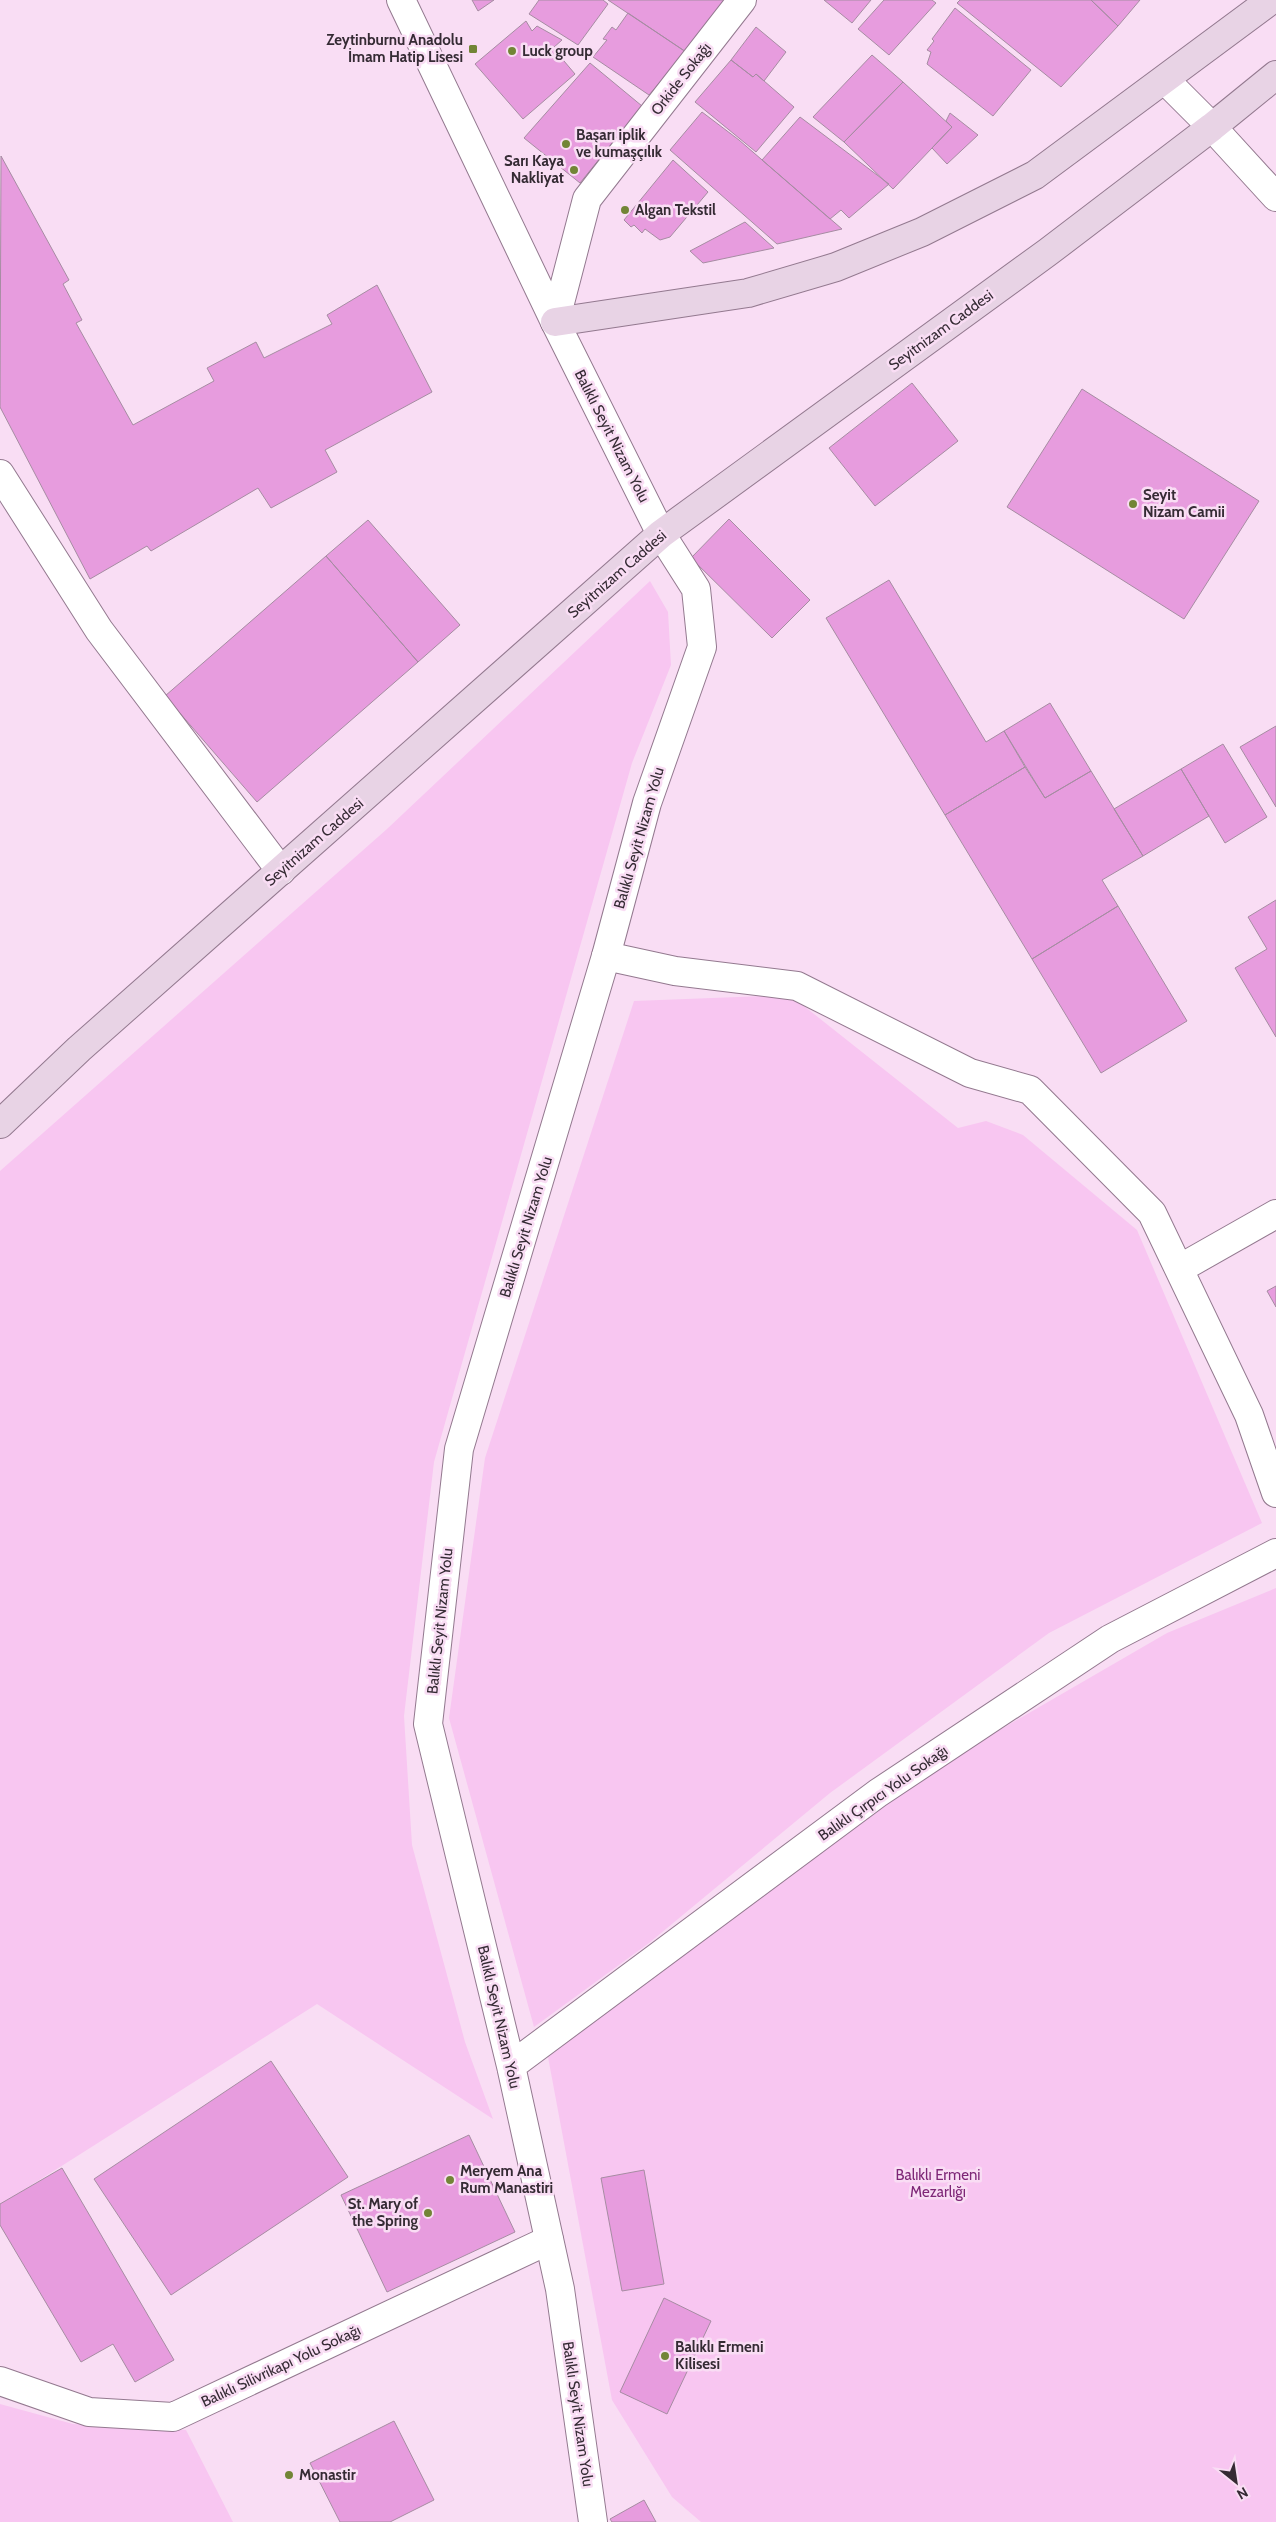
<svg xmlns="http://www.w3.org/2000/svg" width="1276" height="2522" font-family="Cabin,sans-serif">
  <rect width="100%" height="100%" fill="#f9ddf4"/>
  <!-- green -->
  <path fill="#f8c6f1" d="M 650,581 L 668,612 L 671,665 L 632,763 L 434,1462 L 404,1716 L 412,1845 L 465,2042 L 493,2119 L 317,2004 L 0,2205 L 0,1171 L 387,829 Z
    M 790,995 L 958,1128 L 986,1121 L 1023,1135 L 1137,1230 L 1262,1523 L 1049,1633 L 830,1793 L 649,1943 L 534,2027 L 449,1718 L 485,1458 L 634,1001 Z
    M 1276,1588 L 1276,2522 L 701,2522 L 672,2497 L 612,2400 L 548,2057 L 903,1786 L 1167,1633 Z
    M 0,2404 L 73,2424 L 186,2430 L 233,2522 L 0,2522 Z"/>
  <!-- building -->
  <path fill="#e79cde" stroke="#a68ca2" d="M 472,0 L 494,0 L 478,11 Z
    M 539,0 L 603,0 L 608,4 L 578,45 L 529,14 Z
    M 608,0 L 727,0 L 686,52 Z
    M 824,0 L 871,0 L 852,23 Z
    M 884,0 L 932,0 L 936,3 L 889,55 L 858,29 Z
    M 960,0 L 1091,0 L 1118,26 L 1061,87 L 957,3 Z
    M 1091,0 L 1140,0 L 1118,26 Z
    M 955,8 L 1031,70 L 993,116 L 927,64 L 931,52 L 927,50 L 934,41 L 932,39 Z
    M 628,13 L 686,52 L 649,95 L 593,57 L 607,40 L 603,39 L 612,27 L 616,30 Z
    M 526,21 L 532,31 L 537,26 L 562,40 L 553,48 L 575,74 L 523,119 L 475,64 Z
    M 756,27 L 786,52 L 764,81 L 756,74 L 753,77 L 731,60 Z
    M 872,55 L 903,82 L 844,142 L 813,117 Z
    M 731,60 L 753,77 L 756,74 L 794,107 L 756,152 L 695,102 Z
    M 590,63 L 642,106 L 580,183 L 524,138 Z
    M 903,82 L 952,127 L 893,189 L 844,142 Z
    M 702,112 L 739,140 L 842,229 L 777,244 L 670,150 Z
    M 950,113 L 978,135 L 947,164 L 932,148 L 952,127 L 946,121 Z
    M 800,117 L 889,184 L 849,218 L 841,210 L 830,219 L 762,160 Z
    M 1,156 L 69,280 L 63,284 L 82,320 L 76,323 L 133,425 L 214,381 L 207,368 L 256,342 L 264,358 L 332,324 L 327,315 L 377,285 L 432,392 L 325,450 L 337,472 L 271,508 L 258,488 L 151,551 L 147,546 L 90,579 L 0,407 Z
    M 673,160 L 708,192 L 670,237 L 660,240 L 645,229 L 642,233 L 634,225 L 631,227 L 624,220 Z
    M 745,222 L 774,248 L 703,263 L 690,251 Z
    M 912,383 L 958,441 L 875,506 L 829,448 Z
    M 1082,389 L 1259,501 L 1184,619 L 1007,507 Z
    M 729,519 L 810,600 L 772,638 L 691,558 Z
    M 368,520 L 460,625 L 418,662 L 326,556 Z
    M 326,556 L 418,662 L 257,802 L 165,696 Z
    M 889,580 L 986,742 L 1004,731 L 1025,767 L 945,815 L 826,618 Z
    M 1050,703 L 1091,771 L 1045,798 L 1004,731 Z
    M 1276,726 L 1276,807 L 1240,747 Z
    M 1223,744 L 1267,817 L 1225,843 L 1181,769 Z
    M 1025,767 L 1045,798 L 1091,771 L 1143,856 L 1102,880 L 1118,906 L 1032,959 L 945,815 Z
    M 1181,769 L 1209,816 L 1143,856 L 1114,809 Z
    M 1276,900 L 1276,1037 L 1235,968 L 1267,949 L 1248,917 Z
    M 1118,906 L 1187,1021 L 1101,1073 L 1032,959 Z
    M 1276,1286 L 1276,1307 L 1267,1291 Z
    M 271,2061 L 348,2177 L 171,2295 L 94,2179 Z
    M 469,2135 L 515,2232 L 387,2292 L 341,2195 Z
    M 62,2168 L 174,2360 L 135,2382 L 113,2344 L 81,2362 L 0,2225 L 0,2204 Z
    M 644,2170 L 664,2284 L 622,2291 L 601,2178 Z
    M 664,2298 L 711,2321 L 667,2414 L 620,2392 Z
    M 394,2421 L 434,2500 L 390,2522 L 340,2522 L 310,2463 Z
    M 644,2500 L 656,2522 L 612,2522 L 610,2519 Z"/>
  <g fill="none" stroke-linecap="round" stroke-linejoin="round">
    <defs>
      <path id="minor" d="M 1165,80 L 1212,127 L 1276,197
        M 555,322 L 587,199 L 742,0
        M 0,474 L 99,630 L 281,871
        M 606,956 L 675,971 L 797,986 L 970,1073 L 1030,1090 L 1152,1213 L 1249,1415 L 1276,1493
        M 1179,1269 L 1276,1214
        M 0,2381 L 89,2412 L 173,2417 L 549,2240"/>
      <path id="tertiary" d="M 401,0 L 555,322 L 661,534 L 696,589 L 702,647 L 647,803 L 606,956 L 459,1449 L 428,1724 L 511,2066 L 560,2289 L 593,2522
        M 511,2066 L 878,1793 L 1110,1639 L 1276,1553"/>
      <path id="secondary" d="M 555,322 L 748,293 L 836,267 L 922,232 L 1035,175 L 1271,0
        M 0,1124 L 79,1049 L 661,534 L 1048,252 L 1212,127 L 1276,75"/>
    </defs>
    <!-- minor casing -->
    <use href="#minor" stroke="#93798f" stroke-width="30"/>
    <!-- tertiary casing -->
    <use href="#tertiary" stroke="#93798f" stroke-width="30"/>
    <!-- secondary casing -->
    <use href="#secondary" stroke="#93798f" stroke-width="30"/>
    <!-- minor -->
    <use href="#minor" stroke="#fff" stroke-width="28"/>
    <!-- tertiary -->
    <use href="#tertiary" stroke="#fff" stroke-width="28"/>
    <!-- secondary -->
    <use href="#secondary" stroke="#e8d3e5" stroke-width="28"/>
  </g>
  <!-- markers -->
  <g fill="#728536" stroke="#f9ddf4" stroke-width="2">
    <rect x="468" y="44" width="10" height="10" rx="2.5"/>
    <circle cx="512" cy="51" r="5"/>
    <circle cx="566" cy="144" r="5"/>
    <circle cx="574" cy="170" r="5"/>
    <circle cx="625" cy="210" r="5"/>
    <circle cx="1133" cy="504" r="5"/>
    <circle cx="450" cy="2180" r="5"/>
    <circle cx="428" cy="2213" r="5"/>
    <circle cx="665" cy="2356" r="5"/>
    <circle cx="289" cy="2475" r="5"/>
  </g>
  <g text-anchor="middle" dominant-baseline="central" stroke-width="5" stroke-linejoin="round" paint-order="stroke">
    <!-- poi labels -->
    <g font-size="15" font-weight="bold" fill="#352b34" stroke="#f9ddf4" text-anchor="start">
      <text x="463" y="40" text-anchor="end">Zeytinburnu Anadolu<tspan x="463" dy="17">İmam Hatip Lisesi</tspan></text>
      <text x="522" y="51">Luck group</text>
      <text x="576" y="135">Başarı iplik<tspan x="576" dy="17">ve kumaşçılık</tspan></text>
      <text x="564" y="161" text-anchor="end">Sarı Kaya<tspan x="564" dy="17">Nakliyat</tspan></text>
      <text x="635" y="210">Algan Tekstil</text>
      <text x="1143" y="495">Seyit<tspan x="1143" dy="17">Nizam Camii</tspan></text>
      <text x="460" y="2171">Meryem Ana<tspan x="460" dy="17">Rum Manastiri</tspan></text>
      <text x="418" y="2204" text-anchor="end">St. Mary of<tspan x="418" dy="17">the Spring</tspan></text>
      <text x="675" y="2347">Balıklı Ermeni<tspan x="675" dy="17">Kilisesi</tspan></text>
      <text x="299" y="2475">Monastir</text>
    </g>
    <!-- street labels -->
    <g font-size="15" fill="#352b34" stroke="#f9ddf4">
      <text transform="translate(681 79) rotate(-52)">Orkide Sokağı</text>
      <text transform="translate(941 330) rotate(-36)">Seyitnizam Caddesi</text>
      <text transform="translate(612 436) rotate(63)">Balıklı Seyit Nizam Yolu</text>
      <text transform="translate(617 574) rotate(-41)">Seyitnizam Caddesi</text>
      <text transform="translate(639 838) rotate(-74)">Balıklı Seyit Nizam Yolu</text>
      <text transform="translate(314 842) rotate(-41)">Seyitnizam Caddesi</text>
      <text transform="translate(526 1227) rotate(-73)">Balıklı Seyit Nizam Yolu</text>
      <text transform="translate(440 1621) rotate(-84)">Balıklı Seyit Nizam Yolu</text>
      <text transform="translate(883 1793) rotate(-35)">Balıklı Çırpıcı Yolu Sokağı</text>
      <text transform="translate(499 2017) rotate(77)">Balıklı Seyit Nizam Yolu</text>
      <text transform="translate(281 2366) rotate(-25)">Balıklı Silivrikapı Yolu Sokağı</text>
      <text transform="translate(578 2414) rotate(82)">Balıklı Seyit Nizam Yolu</text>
    </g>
    <!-- park labels -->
    <g font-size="15" fill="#7e2777" stroke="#f9ddf4">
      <text x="938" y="2175">Balıklı Ermeni<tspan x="938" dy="17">Mezarlığı</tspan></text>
    </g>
  </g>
  <!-- north arrow -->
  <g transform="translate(1236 2482) rotate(150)" stroke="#f9ddf4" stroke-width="4" paint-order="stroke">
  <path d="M0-4L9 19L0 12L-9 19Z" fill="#352b34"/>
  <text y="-8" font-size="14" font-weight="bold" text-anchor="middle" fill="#352b34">N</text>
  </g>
</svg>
